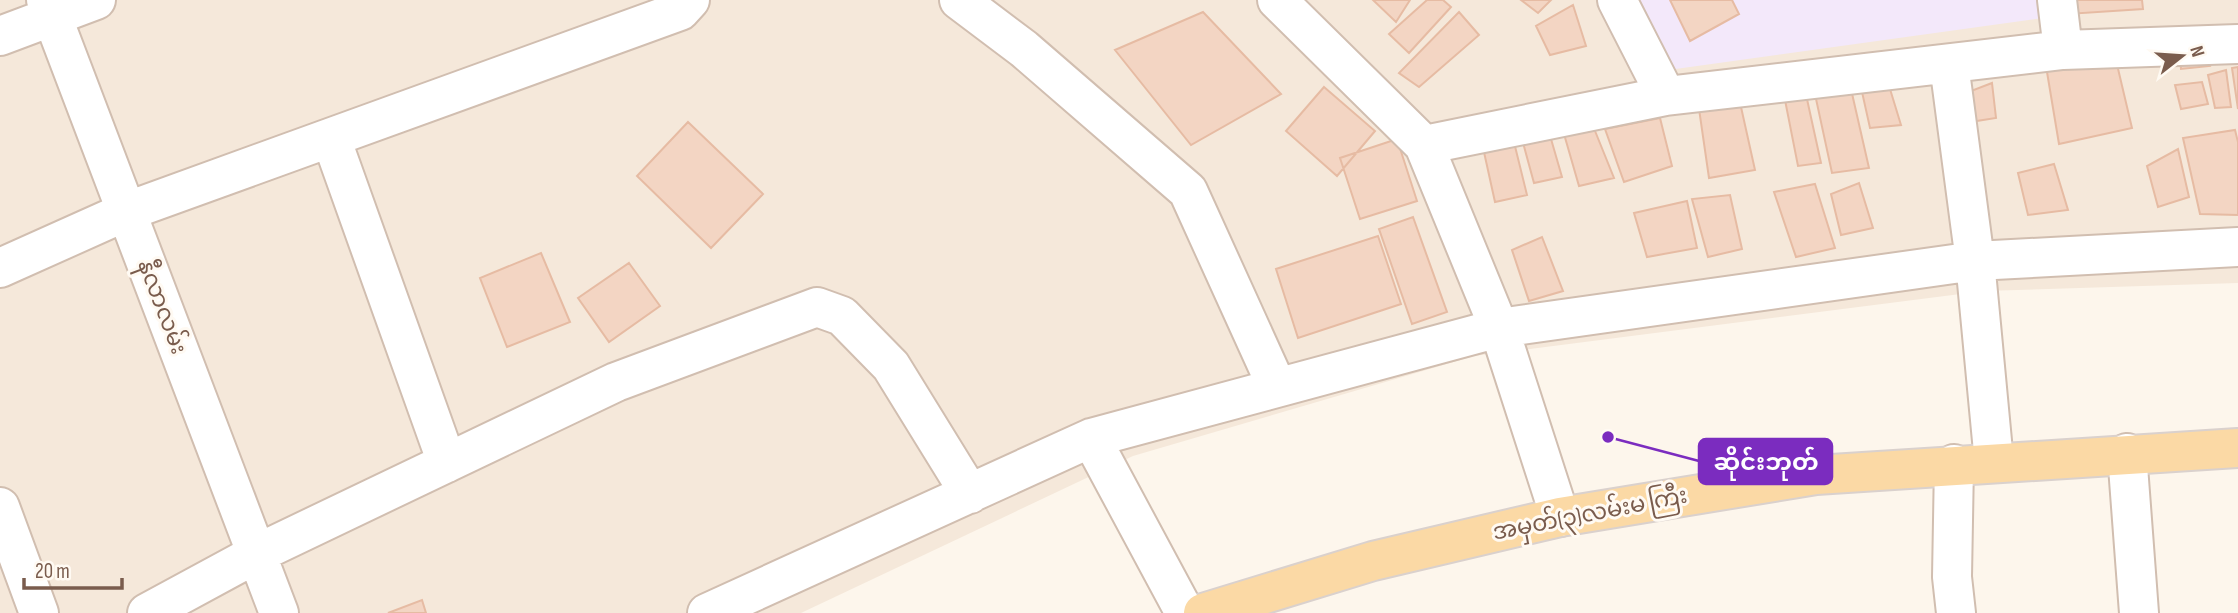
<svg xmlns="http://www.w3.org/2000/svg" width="2238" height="613" font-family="'Sofia Sans Condensed','Noto Sans Myanmar',sans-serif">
  <rect width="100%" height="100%" fill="#fdf6ec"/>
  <!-- residential -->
  <path fill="#f5e8da" d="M 0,0 L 2238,0 L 2238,283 L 1984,291 L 1474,356 L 1133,456 L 801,613 L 0,613 Z"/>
  <!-- education -->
  <path fill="#f3e8fa" d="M 1639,0 L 2040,0 L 2043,18 L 1661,71 Z"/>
  <!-- building -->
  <path fill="#f3d5c3" stroke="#e6bba3" stroke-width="2" d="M 1373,0 L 1410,0 L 1396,22 Z
    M 1427,0 L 1443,0 L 1451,7 L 1409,53 L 1389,34 Z
    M 1521,0 L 1551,0 L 1538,13 Z
    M 1670,0 L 1732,0 L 1739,14 L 1690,41 Z
    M 2074,0 L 2142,0 L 2143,9 L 2068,14 Z
    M 1573,5 L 1586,46 L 1550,55 L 1536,26 Z
    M 1203,12 L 1281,94 L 1191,145 L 1115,50 Z
    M 1459,12 L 1479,35 L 1419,87 L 1399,73 Z
    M 2204,45 L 2210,66 L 2181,69 L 2179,46 Z
    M 2115,56 L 2132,128 L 2059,144 L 2046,66 Z
    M 2238,67 L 2238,109 L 2232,68 Z
    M 2226,70 L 2231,107 L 2215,108 L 2208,75 Z
    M 1848,76 L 1869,168 L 1832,173 L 1813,85 Z
    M 2202,82 L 2208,104 L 2181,109 L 2175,85 Z
    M 1992,83 L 1996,118 L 1970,122 L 1963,94 Z
    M 1324,87 L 1375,131 L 1337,176 L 1286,131 Z
    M 1890,89 L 1901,125 L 1870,128 L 1862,92 Z
    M 1805,90 L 1821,163 L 1798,166 L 1784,95 Z
    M 1739,98 L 1755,170 L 1709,178 L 1698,102 Z
    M 1660,118 L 1672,166 L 1624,182 L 1605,129 Z
    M 688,122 L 763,194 L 711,248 L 637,176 Z
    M 1510,126 L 1527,195 L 1495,202 L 1482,143 Z
    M 1593,126 L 1614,178 L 1579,186 L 1564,134 Z
    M 2235,130 L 2238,142 L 2238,215 L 2200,214 L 2183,138 Z
    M 1549,132 L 1562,177 L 1534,183 L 1522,139 Z
    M 1397,139 L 1417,201 L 1360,219 L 1340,158 Z
    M 2178,149 L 2189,197 L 2158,207 L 2147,166 Z
    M 2054,164 L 2068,210 L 2028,215 L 2018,173 Z
    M 1859,183 L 1873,228 L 1841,235 L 1831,194 Z
    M 1815,184 L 1835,248 L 1796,257 L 1774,192 Z
    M 1730,195 L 1742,249 L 1708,257 L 1692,199 Z
    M 1687,201 L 1697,248 L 1647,257 L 1634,213 Z
    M 1413,217 L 1447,312 L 1412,324 L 1379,229 Z
    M 1378,236 L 1401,304 L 1298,338 L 1276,269 Z
    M 1542,237 L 1563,291 L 1529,301 L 1512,250 Z
    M 541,253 L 570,322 L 507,347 L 480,278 Z
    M 629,263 L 660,306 L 609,342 L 578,298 Z
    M 422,600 L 426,613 L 388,613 Z"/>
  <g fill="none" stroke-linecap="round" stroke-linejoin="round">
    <defs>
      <path id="minor" d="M 46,0 L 279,613
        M 959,0 L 1024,49 L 1188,191 L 1277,387
        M 1277,0 L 1424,145 L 1499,328 L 1560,517
        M 1617,0 L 1666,96
        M 2057,0 L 2063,50
        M 0,36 L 96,0
        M 1949,64 L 1975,261 L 1994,462
        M 331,138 L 447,463
        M 1424,145 L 1666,96 L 2063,50 L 2238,44
        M 0,268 L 125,212 L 680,11 L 690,0
        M 1091,438 L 1185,613
        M 2127,453 L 2139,613
        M 1954,464 L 1952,577 L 1956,613
        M 0,507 L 39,613
        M 147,613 L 256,554 L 616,382 L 817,307 L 842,316 L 891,366 L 970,494
        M 707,613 L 1091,438 L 1499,328 L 1975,261 L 2238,247"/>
      <path id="major" d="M 1203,613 L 1373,561 L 1560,517 L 1816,475 L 2238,448"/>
    </defs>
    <!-- minor casing -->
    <use href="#minor" stroke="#d1beb0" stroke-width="42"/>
    <!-- major casing -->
    <use href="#major" stroke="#dad1cd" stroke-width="42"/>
    <!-- minor -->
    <use href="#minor" stroke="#fff" stroke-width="38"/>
    <!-- major -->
    <use href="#major" stroke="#fbd9a5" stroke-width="38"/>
  </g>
  <g text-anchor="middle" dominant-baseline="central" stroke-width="6" stroke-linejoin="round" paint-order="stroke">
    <!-- street labels -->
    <g font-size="23" fill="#7a5c4d" stroke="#fffaf3">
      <text transform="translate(162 307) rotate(69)">နီလာလမ်း</text>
      <text transform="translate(1590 514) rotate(-11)">အမှတ်(၃)လမ်းမ ကြီး</text>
    </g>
  </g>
  <!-- callouts -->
  <path fill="none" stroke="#7b2cbf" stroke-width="2.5" d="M1608 437L1699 461"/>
  <circle fill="#7b2cbf" stroke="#fffaf3" stroke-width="2.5" cx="1608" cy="437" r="7"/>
  <rect fill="#7b2cbf" stroke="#7b2cbf" stroke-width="2.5" x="1699" y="439" width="133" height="45" rx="7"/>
  <g font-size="24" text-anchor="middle" font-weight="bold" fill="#fff">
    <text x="1766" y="470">ဆိုင်းဘုတ်</text>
  </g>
  <!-- north arrow -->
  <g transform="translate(2182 56) rotate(73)" stroke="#fffaf3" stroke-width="5" paint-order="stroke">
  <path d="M0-5L12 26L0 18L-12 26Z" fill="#7a5c4d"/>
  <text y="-10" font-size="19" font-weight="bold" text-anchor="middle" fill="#7a5c4d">N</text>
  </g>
  <!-- scale -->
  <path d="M24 578v10h98v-10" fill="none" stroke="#7a5c4d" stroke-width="3.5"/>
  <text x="35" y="578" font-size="21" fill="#7a5c4d" stroke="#fffaf3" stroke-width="5" paint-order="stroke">20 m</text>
</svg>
